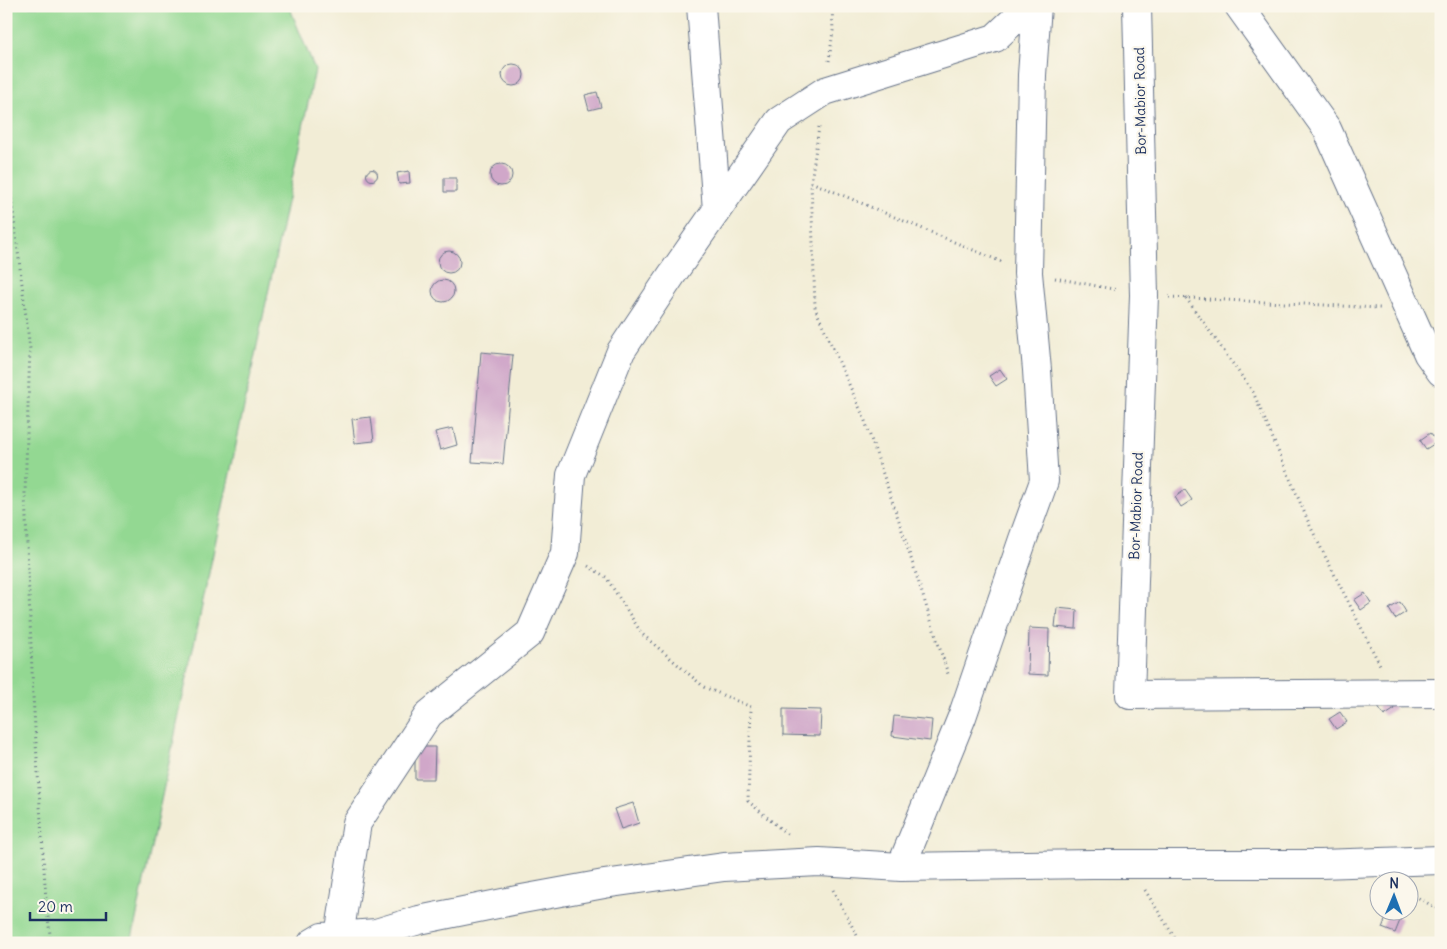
<svg xmlns="http://www.w3.org/2000/svg" width="1447" height="949" font-family="Delius,sans-serif">
  <rect width="100%" height="100%" fill="#fbf7ec"/>
  <filter id="ink" filterUnits="userSpaceOnUse"><feTurbulence type="fractalNoise" baseFrequency=".02" numOctaves="2"/><feDisplacementMap in="SourceGraphic" scale="10" xChannelSelector="R" yChannelSelector="G"/><feConvolveMatrix kernelMatrix="1 2 1 2 8 2 1 2 1" color-interpolation-filters="sRGB"/></filter>
  <filter id="wash" filterUnits="userSpaceOnUse"><feTurbulence type="fractalNoise" baseFrequency=".0096" numOctaves="4" result="noise"/><feDisplacementMap in="SourceGraphic" scale="20" xChannelSelector="R" yChannelSelector="G"/><feGaussianBlur stdDeviation="1.12" result="paint"/><feColorMatrix in="noise" values="0 0 0 0 0 0 0 0 0 0 0 0 0 0 0 0 0 1.4 0 .05"/><feComposite in="paint" operator="in"/></filter>
  <g filter="url(#wash)">
    <rect width="100%" height="100%" fill="#f2edd6"/>
    <!-- green -->
    <path fill="#93d892" stroke="#578478" d="M 6,6 L 289,6 L 315,70 L 131,943 L 6,943 Z"/>
    <g id="blocks">
      <!-- building -->
      <path fill="#d0a7c9" d="M502 75a11 11 0 1 1 22 0a11 11 0 1 1-22 0Z
        M 597,92 L 601,107 L 589,110 L 585,95 Z
        M490 175a11 11 0 1 1 22 0a11 11 0 1 1-22 0Z
        M366.5 175a5.5 5.5 0 1 1 11 0a5.5 5.5 0 1 1-11 0Z
        M 409,171 L 410,183 L 399,184 L 397,173 Z
        M 444,178 L 456,178 L 456,192 L 444,192 Z
        M438 262a11 11 0 1 1 22 0a11 11 0 1 1-22 0Z
        M432 291a11 11 0 1 1 22 0a11 11 0 1 1-22 0Z
        M 481,352 L 513,355 L 503,464 L 472,462 Z
        M 1000,369 L 1007,379 L 996,386 L 989,376 Z
        M 371,417 L 374,441 L 355,443 L 352,419 Z
        M 453,428 L 457,445 L 440,450 L 435,432 Z
        M 1430,433 L 1437,442 L 1426,449 L 1420,440 Z
        M 1185,490 L 1192,500 L 1181,507 L 1175,497 Z
        M 1365,593 L 1371,603 L 1361,610 L 1354,600 Z
        M 1400,602 L 1406,612 L 1395,619 L 1389,609 Z
        M 1057,608 L 1077,610 L 1076,629 L 1055,627 Z
        M 1029,628 L 1049,629 L 1048,675 L 1028,674 Z
        M 1389,699 L 1395,709 L 1384,716 L 1378,707 Z
        M 783,709 L 821,710 L 820,736 L 783,735 Z
        M 1340,712 L 1347,722 L 1336,729 L 1329,719 Z
        M 894,716 L 932,720 L 930,741 L 892,736 Z
        M 415,747 L 435,747 L 434,779 L 415,779 Z
        M 633,803 L 639,823 L 621,829 L 614,809 Z
        M 1388,913 L 1401,918 L 1395,933 L 1382,928 Z"/>
    </g>
  </g>
  <g filter="url(#ink)">
    <use href="#blocks" fill-opacity="0" stroke="#667288" stroke-width="1"/>
    <g fill="none" stroke-linecap="round" stroke-linejoin="round">
      <defs>
        <path id="minor" d="M 701,6 L 717,210
          M 1137,6 L 1144,295 L 1130,695 L 1441,693
          M 1239,6 L 1327,129 L 1428,354 L 1441,372
          M 901,867 L 962,717 L 1023,539 L 1044,481 L 1037,370 L 1028,273 L 1032,75 L 1037,6
          M 339,936 L 357,823 L 429,714 L 530,633 L 565,553 L 571,475 L 621,351 L 671,276 L 779,121 L 825,91 L 995,38 L 1029,6
          M 312,943 L 322,937 L 376,933 L 419,920 L 522,899 L 604,884 L 724,867 L 819,862 L 901,867 L 1092,864 L 1320,864 L 1441,860"/>
      </defs>
      <!-- minor casing -->
      <use href="#minor" stroke="#667288" stroke-width="30"/>
      <!-- path -->
      <path stroke="#667288" stroke-width="3" stroke-dasharray="1 4" stroke-linecap="butt" d="M 829,61 L 833,31 L 832,6
        M 819,127 L 811,182 L 815,308 L 864,418 L 899,521 L 948,674
        M 6,154 L 30,349 L 25,493 L 33,696 L 46,900 L 51,943
        M 811,182 L 1002,262
        M 1055,278 L 1118,290
        M 1169,297 L 1380,308
        M 1186,298 L 1253,392 L 1311,528 L 1381,667
        M 588,566 L 606,577 L 642,634 L 704,687 L 751,707 L 748,801 L 789,836
        M 833,890 L 861,943
        M 1145,890 L 1178,943
        M 1410,893 L 1441,911"/>
      <!-- minor -->
      <use href="#minor" stroke="#fff" stroke-width="28"/>
    </g>
  </g>
  <g text-anchor="middle" dominant-baseline="central" stroke-width="4.5" stroke-linejoin="round" paint-order="stroke">
    <!-- street labels -->
    <g font-size="14" fill="#1b2f5e" stroke="#fbf7ec">
      <text transform="translate(1140 101) rotate(-91)">Bor-Mabior Road</text>
      <text transform="translate(1136 506) rotate(-88)">Bor-Mabior Road</text>
    </g>
  </g>
  <!-- margin -->
  <rect width="1447" height="949" fill="none" stroke="#fbf7ec" stroke-width="25"/>
  <!-- north arrow -->
  <g transform="translate(1394 896) rotate(1)"><circle r="24" fill="#fbf7ec" stroke="#a1a7b3"/>
  <path d="M0-4L9 19L0 12L-9 19Z" fill="#1f6fb2"/>
  <text y="-8" font-size="14" font-weight="bold" text-anchor="middle" fill="#1b2f5e">N</text>
  </g>
  <!-- scale -->
  <path d="M30 912v8h76v-8" fill="none" stroke="#1b2f5e" stroke-width="2.5"/>
  <text x="38" y="912" font-size="15" fill="#1b2f5e" stroke="#fbf7ec" stroke-width="4" paint-order="stroke">20 m</text>
</svg>
